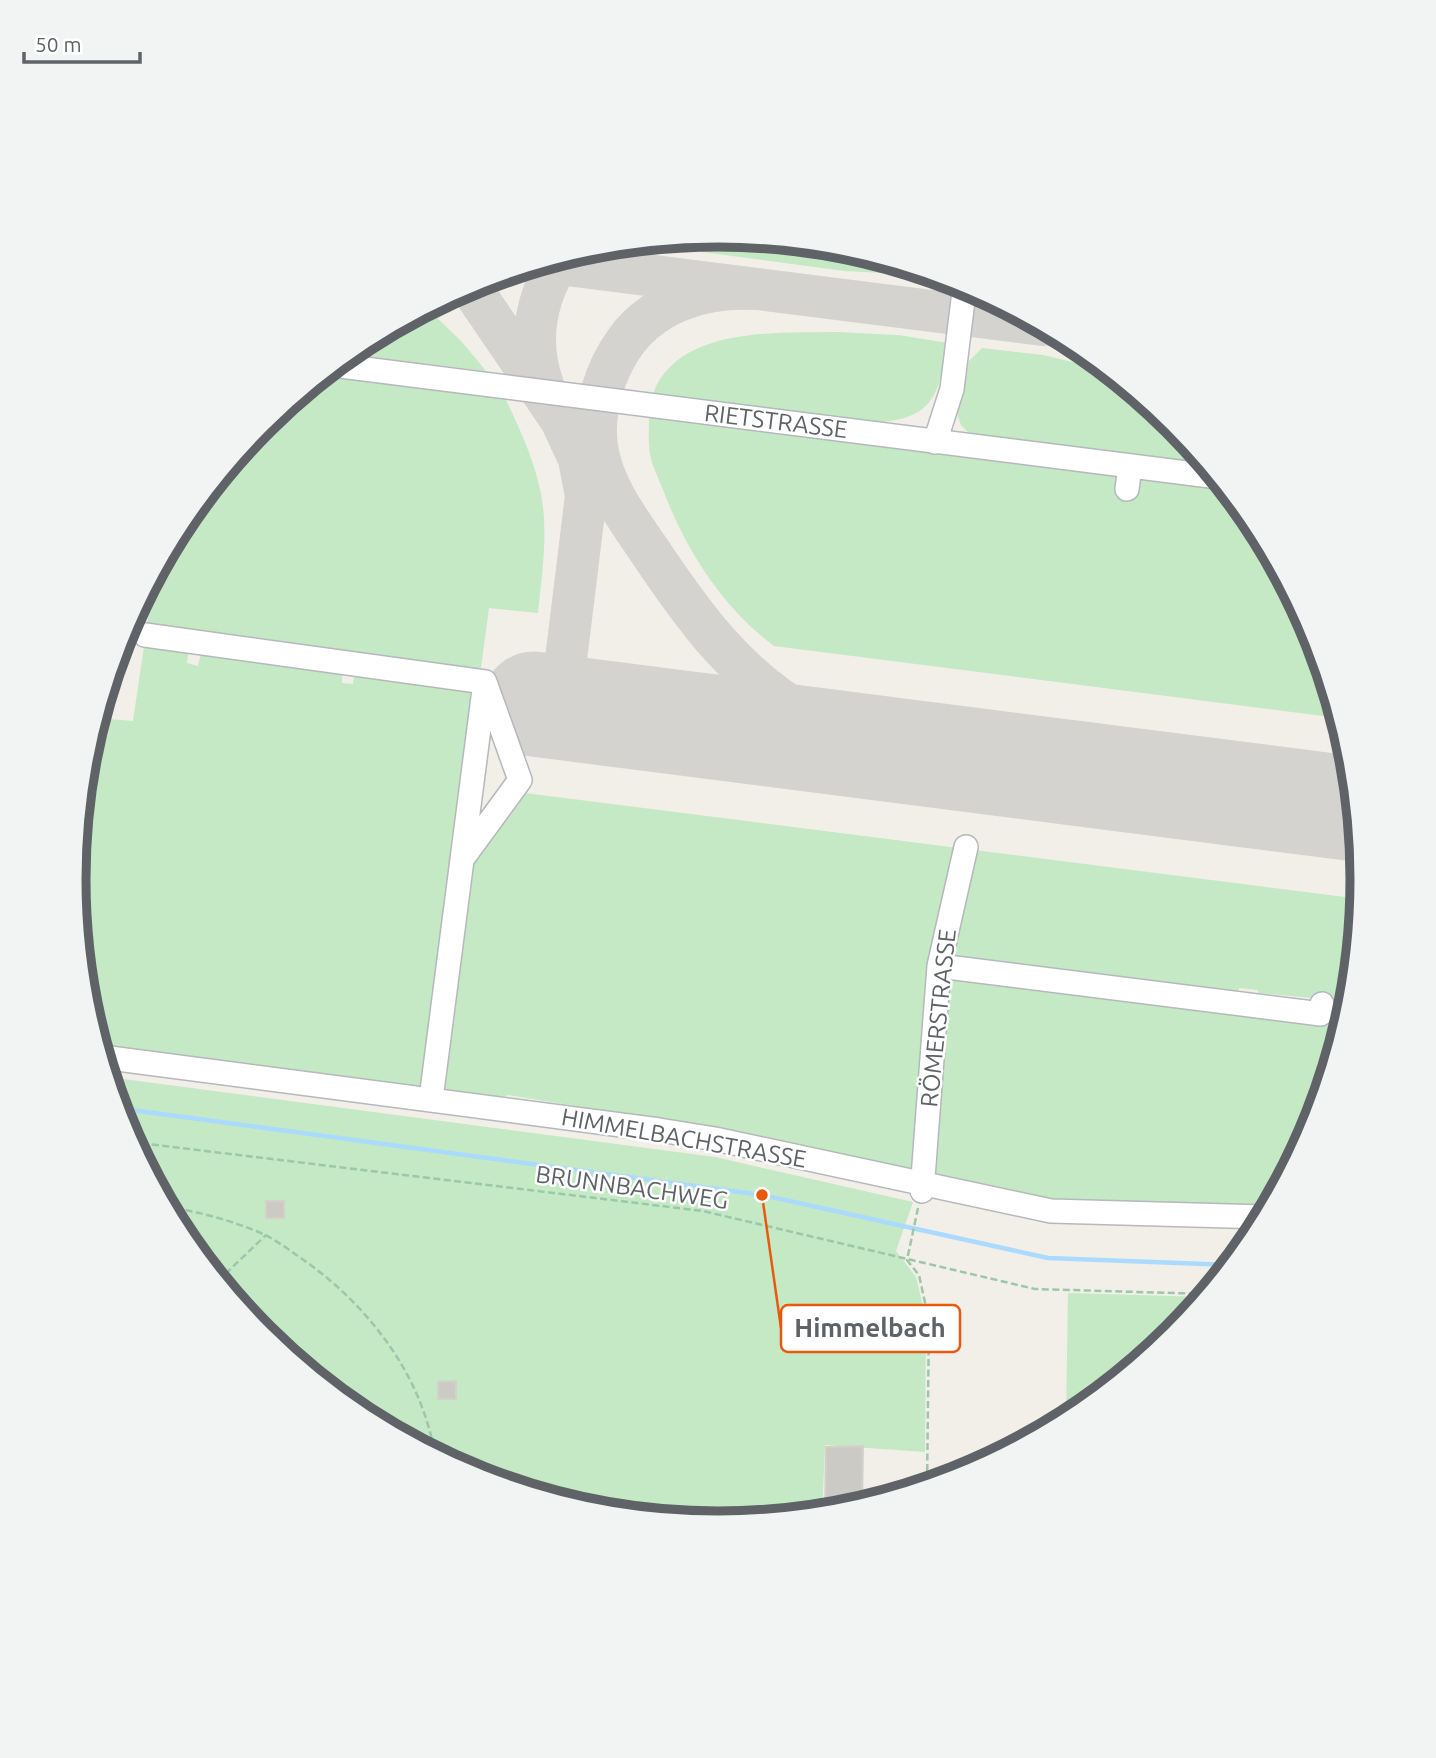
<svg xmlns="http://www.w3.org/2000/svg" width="1436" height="1758" font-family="Ubuntu,sans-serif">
  <rect width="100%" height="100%" fill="#f1efe8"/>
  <!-- green -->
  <path fill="#c5e8c5" d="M 718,235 L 844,247 L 939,276 L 845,271 L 650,245 L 648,241 Z
    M 427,308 L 462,342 L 486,371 L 347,354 L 360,343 Z
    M 837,332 L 898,335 L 948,343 C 939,389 937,417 882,422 L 653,394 C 677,326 780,333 837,332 Z
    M 982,348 L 1043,355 L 1110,371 L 1174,424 L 1208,465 L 969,433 L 961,425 L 957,414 L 969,361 Z
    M 321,375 L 505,398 C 519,427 533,457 540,489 C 549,529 542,573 538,613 L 489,608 L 480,675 L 146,631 L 153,587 L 147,586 L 182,521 L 263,423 Z
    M 649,416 L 1227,489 L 1254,521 L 1314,633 L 1339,718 L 774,646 C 722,607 686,550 663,490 C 659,479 652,466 650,454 C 648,442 649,429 649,416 Z
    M 145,640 L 189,647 L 187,663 L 198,666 L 202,648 L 342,665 L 342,683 L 353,684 L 355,668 L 480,685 L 430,1079 L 415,1092 L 99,1048 L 86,1004 L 74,879 L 86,753 L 97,718 L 133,721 Z
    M 517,792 L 958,848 L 917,1161 L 908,1171 L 597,1115 L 582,1107 L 508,1095 L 490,1101 L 440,1095 L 465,872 Z
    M 974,850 L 1361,899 L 1350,1005 L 1313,1126 L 1269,1209 L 1051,1203 L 936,1177 L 930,1168 L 946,973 L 1331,1018 L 1333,1000 L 1258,993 L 1258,990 L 1239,988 L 1236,997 L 947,962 Z
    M 108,1077 L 715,1157 L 913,1202 L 896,1251 L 916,1277 L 926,1319 L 925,1452 L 825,1445 L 822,1513 L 723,1523 L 592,1511 L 471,1474 L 360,1415 L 262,1334 L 182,1237 L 122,1125 Z
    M 1068,1293 L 1205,1297 L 1173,1335 L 1076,1415 L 1066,1421 Z"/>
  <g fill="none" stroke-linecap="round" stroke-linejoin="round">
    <!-- stream -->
    <path stroke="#aadaff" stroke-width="4.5" d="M 117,1108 L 762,1195 L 1048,1258 L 1231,1265"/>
    <!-- taxiway -->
    <path stroke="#d4d3d0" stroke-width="42" d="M 543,262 L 1043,325
      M 469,285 L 565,426
      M 753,289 C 705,287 656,301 626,341 C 605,370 592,410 597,447 C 603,486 627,518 649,550 C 693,616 734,673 804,715 C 842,738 881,747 924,754
      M 543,385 C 527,340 536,296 562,256
      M 560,708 L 586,496 L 579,459 L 561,420"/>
    <!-- runway -->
    <path stroke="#d4d3d0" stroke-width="105" d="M 534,704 L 1356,809"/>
  </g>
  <!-- building -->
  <path fill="#cccac5" stroke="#d6d1c6" stroke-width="2" d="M 266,1201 L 284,1201 L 284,1218 L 266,1218 Z
    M 456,1381 L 456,1399 L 438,1399 L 438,1382 Z
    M 863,1446 L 862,1505 L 843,1511 L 825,1513 L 826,1447 Z
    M 883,1489 L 911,1491 L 883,1499 Z"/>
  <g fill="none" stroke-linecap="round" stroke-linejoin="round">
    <defs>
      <path id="minor" d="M 333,365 L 1218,477
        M 935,442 L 952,389 L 965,284
        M 1127,489 L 1130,466
        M 145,635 L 485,682
        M 939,966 L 1321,1014 L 1322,1004
        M 102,1057 L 659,1130 L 715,1139 L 1051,1211 L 1265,1217
        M 431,1099 L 485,682 L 520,780 L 463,858
        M 922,1191 L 939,966 L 966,847"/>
    </defs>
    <!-- minor casing -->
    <use href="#minor" stroke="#b5b8bc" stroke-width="26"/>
    <!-- path -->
    <path stroke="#9cc7a9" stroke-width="2.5" stroke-dasharray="7 3.5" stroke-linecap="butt" d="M 131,1142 L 703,1211 L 1035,1289 L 1207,1294
      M 165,1206 C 199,1212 231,1220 263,1234 C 274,1239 285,1247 295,1254 C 364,1300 421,1371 435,1455
      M 918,1208 L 907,1260 L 919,1275 L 929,1321 L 927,1486
      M 218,1281 L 266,1235"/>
    <!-- minor -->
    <use href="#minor" stroke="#fff" stroke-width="23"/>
  </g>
  <g text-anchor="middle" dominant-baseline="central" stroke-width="5" stroke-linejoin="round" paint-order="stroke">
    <!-- street labels -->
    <g font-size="24" fill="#5f6368" stroke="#fff">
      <text transform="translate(776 421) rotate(7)">RIETSTRASSE</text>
      <text transform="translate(938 1018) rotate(-84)">RÖMERSTRASSE</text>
      <text transform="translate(684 1138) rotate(10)">HIMMELBACHSTRASSE</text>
      <text transform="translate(632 1187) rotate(8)">BRUNNBACHWEG</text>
    </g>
  </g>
  <!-- crop -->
  <path d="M0 0H1436V1758H0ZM86 879a632 632 0 1 1 1264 0a632 632 0 1 1-1264 0Z" fill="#f2f3f3" fill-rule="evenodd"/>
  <path fill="none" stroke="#5f6368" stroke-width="9" d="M86 879a632 632 0 1 1 1264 0a632 632 0 1 1-1264 0Z"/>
  <!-- callouts -->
  <path fill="none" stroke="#e8590c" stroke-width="2.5" d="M762 1195L781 1328"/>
  <circle fill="#e8590c" stroke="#fff" stroke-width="2.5" cx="762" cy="1195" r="7"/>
  <rect fill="#fff" stroke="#e8590c" stroke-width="2.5" x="781" y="1305" width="179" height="47" rx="7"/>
  <g font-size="26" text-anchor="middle" font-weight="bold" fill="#5f6368">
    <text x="870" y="1337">Himmelbach</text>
  </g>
  <!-- scale -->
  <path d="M24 52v10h116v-10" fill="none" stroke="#5f6368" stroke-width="3.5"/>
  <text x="35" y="52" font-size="21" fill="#5f6368" stroke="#ffffff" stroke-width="5" paint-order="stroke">50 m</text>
</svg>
